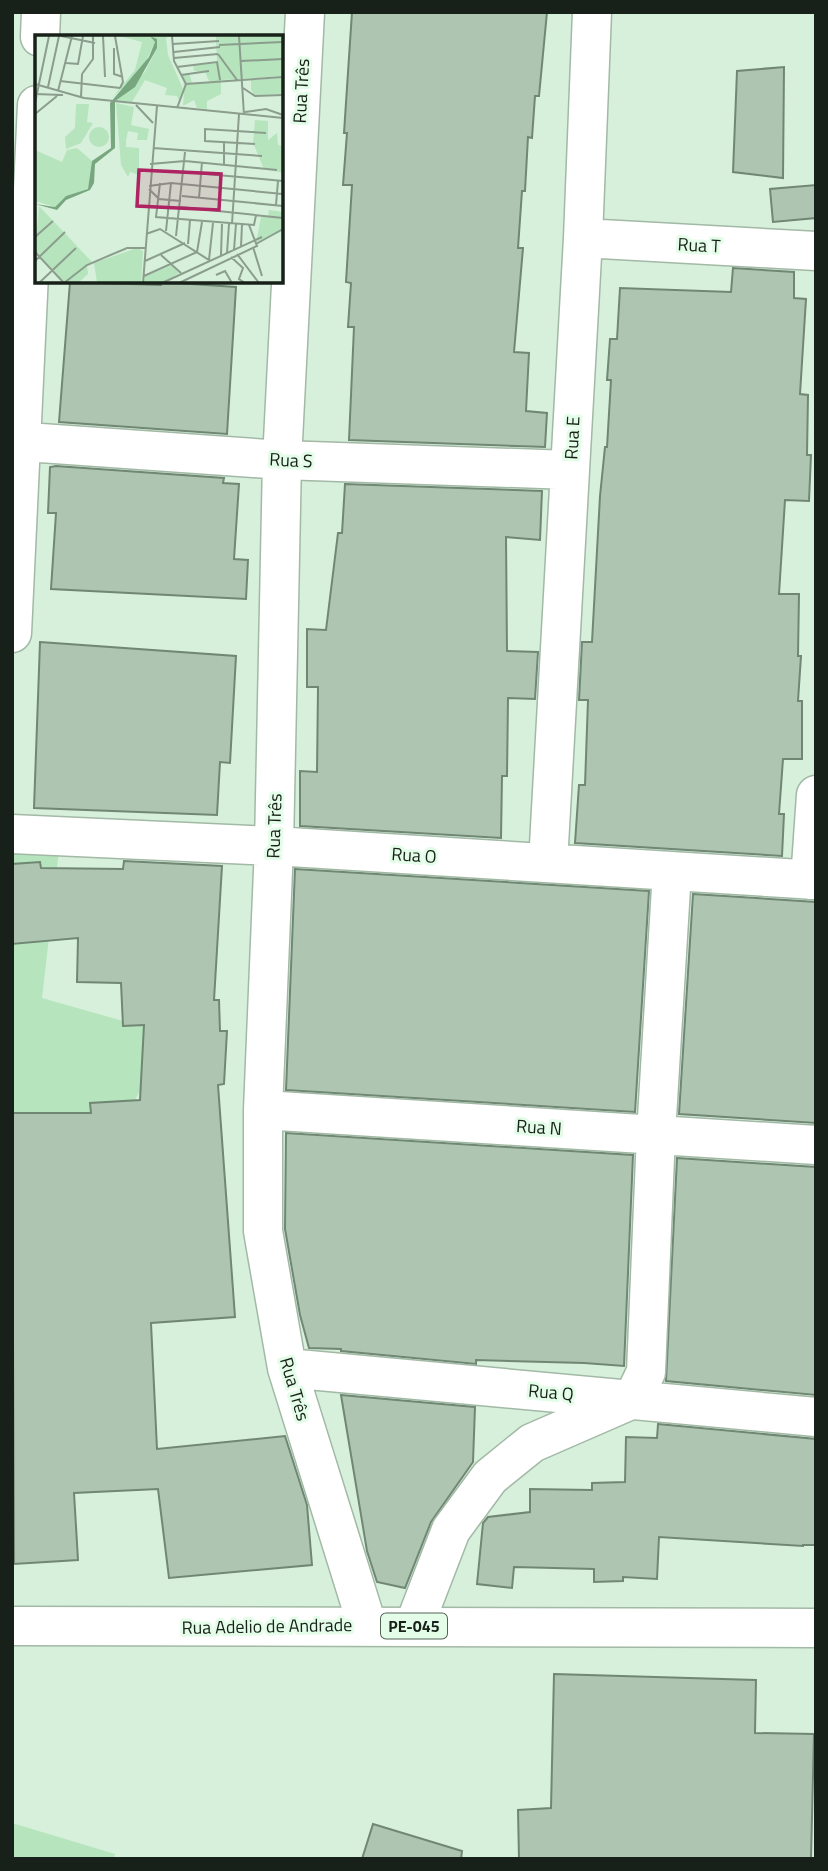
<svg xmlns="http://www.w3.org/2000/svg" width="828" height="1871" font-family="'Titillium Web',sans-serif">
  <rect width="100%" height="100%" fill="#d7f0db"/>
  <!-- green -->
  <path fill="#b5e4bd" d="M 12,850 L 59,850 L 42,998 L 144,1027 L 141,1089 L 58,1237 L 12,1240 Z
    M 12,1823 L 115,1854 L 114,1859 L 12,1859 Z"/>
  <!-- building -->
  <path fill="#adc5b1" stroke="#708774" stroke-width="2" d="M 352,12 L 547,12 L 539,96 L 535,96 L 532,138 L 528,137 L 525,191 L 522,191 L 518,248 L 523,248 L 514,352 L 529,353 L 526,411 L 547,413 L 545,447 L 349,440 L 354,327 L 348,327 L 351,283 L 346,282 L 352,185 L 343,185 L 347,133 L 344,133 Z
    M 784,67 L 783,178 L 733,172 L 737,71 Z
    M 816,185 L 816,218 L 773,222 L 770,189 Z
    M 733,268 L 794,272 L 794,298 L 806,299 L 800,394 L 808,395 L 807,455 L 811,455 L 809,501 L 785,500 L 779,594 L 799,594 L 798,656 L 801,656 L 798,701 L 802,701 L 802,759 L 783,759 L 779,814 L 784,814 L 782,856 L 575,843 L 579,785 L 585,785 L 588,700 L 579,700 L 582,642 L 592,642 L 600,496 L 605,447 L 607,447 L 611,380 L 607,380 L 610,339 L 617,339 L 620,288 L 731,292 Z
    M 70,282 L 161,285 L 162,282 L 236,287 L 227,434 L 59,422 Z
    M 56,466 L 224,478 L 223,483 L 239,484 L 234,559 L 248,560 L 246,599 L 51,589 L 56,513 L 48,513 L 50,467 Z
    M 345,484 L 542,491 L 540,540 L 506,537 L 507,651 L 538,652 L 535,699 L 508,698 L 507,776 L 502,776 L 501,838 L 300,826 L 300,771 L 317,772 L 318,687 L 307,687 L 307,629 L 326,630 L 338,533 L 342,533 Z
    M 40,642 L 236,656 L 230,763 L 220,762 L 217,815 L 34,808 Z
    M 124,861 L 222,866 L 214,1000 L 219,1000 L 220,1031 L 227,1031 L 224,1084 L 218,1085 L 235,1317 L 151,1323 L 157,1449 L 285,1436 L 307,1505 L 312,1565 L 169,1578 L 158,1489 L 74,1493 L 78,1560 L 14,1564 L 12,1113 L 91,1113 L 90,1103 L 140,1100 L 144,1025 L 123,1026 L 121,983 L 77,982 L 78,938 L 12,944 L 12,864 L 40,862 L 41,868 L 123,869 Z
    M 295,869 L 649,891 L 635,1112 L 286,1090 Z
    M 693,894 L 816,902 L 816,1123 L 679,1114 Z
    M 286,1133 L 633,1155 L 624,1366 L 584,1363 L 476,1360 L 476,1364 L 341,1351 L 341,1349 L 309,1348 L 300,1315 L 285,1229 Z
    M 677,1158 L 816,1167 L 816,1395 L 666,1381 Z
    M 341,1395 L 475,1407 L 473,1462 L 431,1522 L 405,1588 L 377,1582 L 367,1551 Z
    M 658,1424 L 816,1439 L 816,1545 L 803,1545 L 803,1546 L 659,1537 L 657,1579 L 623,1577 L 623,1581 L 594,1582 L 594,1569 L 514,1567 L 512,1588 L 477,1584 L 483,1523 L 488,1517 L 530,1512 L 530,1489 L 592,1490 L 592,1483 L 625,1482 L 626,1437 L 657,1438 Z
    M 554,1674 L 756,1680 L 755,1733 L 814,1734 L 811,1859 L 519,1859 L 518,1810 L 551,1808 Z
    M 373,1824 L 462,1851 L 461,1859 L 362,1859 Z"/>
  <g fill="none" stroke-linecap="round" stroke-linejoin="round">
    <defs>
      <path id="street" d="M 305,12 L 282,460 L 274,846 L 263,1110 L 263,1231 L 287,1368 L 367,1625
        M 40,37 L 41,12
        M 583,238 L 816,251
        M 12,441 L 282,460 L 570,470
        M 12,633 L 37,105
        M 12,834 L 274,846 L 816,880
        M 548,863 L 583,238 L 592,12
        M 810,880 L 816,795
        M 263,1110 L 816,1145
        M 287,1368 L 816,1417
        M 414,1626 L 451,1530 L 490,1477 L 532,1443 L 633,1399 L 646,1372 L 656,1134 L 672,871"/>
      <path id="primary" d="M 12,1626 L 816,1628"/>
    </defs>
    <!-- street casing -->
    <use href="#street" stroke="#a2b9a5" stroke-width="41"/>
    <!-- primary casing -->
    <use href="#primary" stroke="#a2b9a5" stroke-width="41"/>
    <!-- street -->
    <use href="#street" stroke="#fff" stroke-width="38"/>
    <!-- primary -->
    <use href="#primary" stroke="#fff" stroke-width="38"/>
  </g>
  <g text-anchor="middle" dominant-baseline="central" stroke-width="6" stroke-linejoin="round" paint-order="stroke">
    <!-- shield labels -->
    <rect fill="#e4fde8" stroke="#556357" stroke-width="2" x="381" y="1613.5" width="66" height="25" rx="5"/>
    <g font-size="16" font-weight="bold" fill="#182119">
      <text x="414" y="1626">PE-045</text>
    </g>
    <!-- street labels -->
    <g font-size="18" fill="#182119" stroke="#e4fde8">
      <text transform="translate(301 91) rotate(-87)">Rua Três</text>
      <text transform="translate(699 245) rotate(3)">Rua T</text>
      <text transform="translate(572 438) rotate(-87)">Rua E</text>
      <text transform="translate(291 460) rotate(3)">Rua S</text>
      <text transform="translate(274 826) rotate(-88)">Rua Três</text>
      <text transform="translate(414 855) rotate(4)">Rua O</text>
      <text transform="translate(539 1127) rotate(4)">Rua N</text>
      <text transform="translate(295 1389) rotate(74)">Rua Três</text>
      <text transform="translate(551 1392) rotate(5)">Rua Q</text>
      <text transform="translate(267 1626) rotate(-1)">Rua Adelio de Andrade</text>
    </g>
  </g>
  <!-- overview -->
  <g transform="translate(35 35)">
    <rect width="248" height="248" fill="#d7f0db"/>
    <path d="M 84,1 L 115,1 L 120,7 L 107,34 L 77,63 L 100,35 L 107,7 ZM 119,1 L 136,1 L 131,3 L 133,20 L 149,56 L 148,40 L 154,38 L 157,47 L 153,50 L 184,46 L 174,46 L 170,37 L 159,36 L 158,30 L 182,28 L 181,1 L 248,1 L 248,41 L 186,45 L 186,59 L 172,66 L 172,74 L 162,73 L 159,65 L 148,71 L 149,57 L 144,66 L 142,61 L 130,60 L 132,53 L 110,45 L 97,67 L 80,66 L 110,37 L 122,13 ZM 248,43 L 248,59 L 219,60 L 216,54 L 216,45 ZM 81,68 L 99,72 L 96,90 L 114,94 L 112,105 L 102,105 L 103,98 L 93,96 L 91,105 L 91,112 L 104,113 L 104,140 L 95,137 L 93,142 L 86,130 ZM 41,69 L 54,69 L 52,87 L 58,88 L 46,108 L 31,114 L 30,102 L 40,93 ZM 220,85 L 233,86 L 233,105 L 242,98 L 243,110 L 248,111 L 248,138 L 229,134 L 218,108 ZM54 102a10 10 0 1 1 20 0a10 10 0 1 1-20 0ZM 42,113 L 57,126 L 53,154 L 31,161 L 20,172 L 0,166 L 0,115 L 27,127 L 32,115 ZM 4,171 L 57,227 L 52,229 L 53,239 L 43,248 L 30,248 L 0,216 ZM 234,175 L 248,177 L 248,196 L 221,208 L 226,182 L 233,182 ZM 102,213 L 108,216 L 106,248 L 62,248 L 59,228 ZM 137,230 L 144,238 L 127,248 L 109,248 L 109,242 Z" fill="#b5e4bd"/>
    <path d="M 115,1 L 122,4 L 122,13 L 100,52 L 80,66 L 80,113 L 60,129 L 59,148 L 55,155 L 31,165 L 22,175 L 0,169 L 20,172 L 31,161 L 53,154 L 57,126 L 76,113 L 75,68 L 114,22 L 120,7 Z" fill="#77a67f"/>
    <path fill="none" stroke="#8b9d8d" stroke-width="2" d="M 26,1 L 60,8M 68,1 L 70,42M 80,1 L 88,47 L 85,53M 137,1 L 139,26 L 151,49 L 142,73M 204,1 L 209,80M 138,9 L 184,6M 184,10 L 248,7M 79,13 L 79,39 L 88,42M 139,17 L 185,12M 183,19 L 202,45M 139,23 L 183,19M 206,26 L 248,24M 31,28 L 43,29 L 48,1M 142,32 L 182,27 L 185,45M 47,39 L 58,24 L 58,1M 146,40 L 174,36M 25,46 L 85,53M 0,49 L 49,63 L 248,83M 151,49 L 248,42M 13,52 L 24,1M 208,53 L 220,61 L 248,60M 23,56 L 37,1M 0,59 L 28,60M 46,63 L 47,39M 0,68 L 14,1M 101,70 L 118,88M 210,77 L 231,74 L 248,80M 0,79 L 22,61M 189,106 L 189,129M 220,109 L 170,106 L 170,94 L 231,98M 118,113 L 227,121M 115,129 L 150,126 L 242,135M 149,137 L 248,146M 125,148 L 121,182 L 219,190 L 221,180M 114,151 L 136,148 L 248,159M 114,154 L 124,164 L 146,166M 147,161 L 248,171M 164,163 L 167,127M 241,170 L 243,146M 145,172 L 248,183M 197,189 L 204,79M 131,196 L 136,148M 111,199 L 125,194 L 174,225 L 178,188M 141,201 L 150,117M 0,202 L 18,186M 153,209 L 155,185M 221,209 L 248,194M 206,212 L 207,189M 218,212 L 227,241M 199,215 L 201,189M 0,217 L 29,248M 162,217 L 167,187M 192,218 L 194,189M 202,219 L 224,248M 126,220 L 146,238M 186,220 L 187,189M 196,222 L 208,233 L 204,244 L 210,248M 0,226 L 30,197M 110,226 L 150,208M 181,240 L 190,236 L 197,248M 109,241 L 162,217M 4,248 L 41,213M 29,248 L 52,230 L 92,213 L 110,213M 108,248 L 122,71M 127,248 L 227,202M 144,248 L 222,211 L 214,190"/>
    <path fill="#ae2361" fill-opacity="0.15" stroke="#ae2361" stroke-width="3.5" d="M 104,135 L 186,139 L 184,175 L 102,171 Z"/>
    <rect width="248" height="248" fill="none" stroke="#182119" stroke-width="3.5"/>
  </g>
  <!-- border -->
  <rect width="828" height="1871" fill="none" stroke="#182119" stroke-width="28"/>
</svg>
